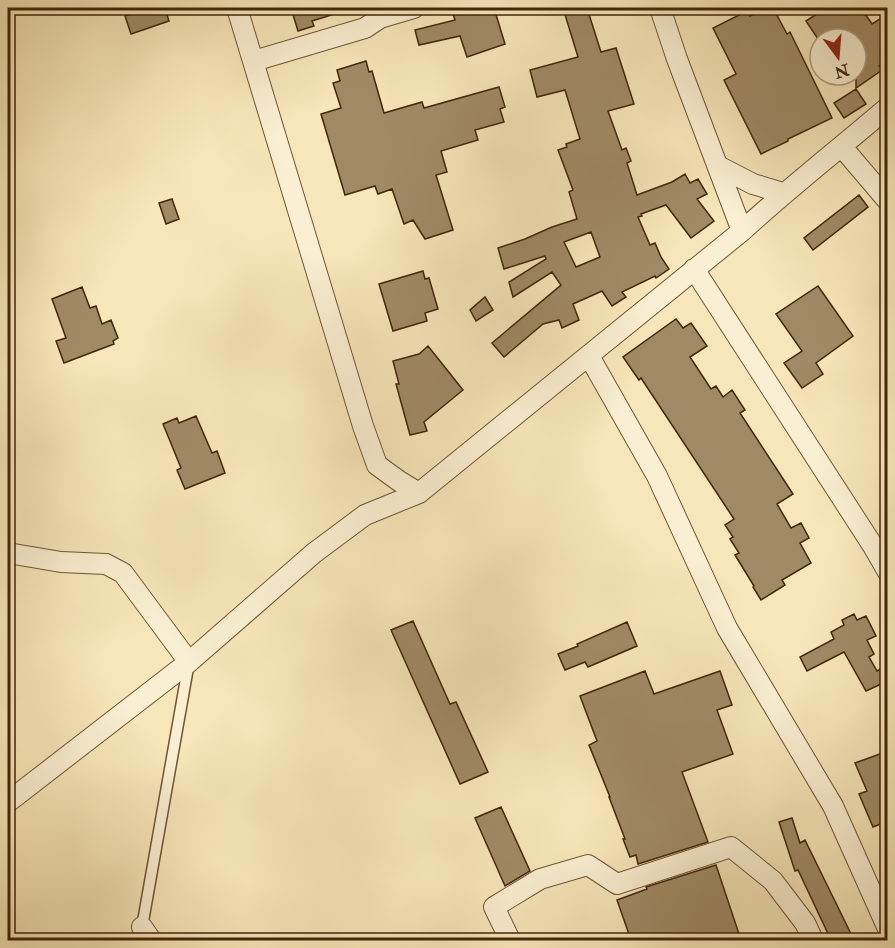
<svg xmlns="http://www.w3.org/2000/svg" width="895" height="948" font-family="'IM FELL Double Pica',serif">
  <rect width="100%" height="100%" fill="#f7e6b9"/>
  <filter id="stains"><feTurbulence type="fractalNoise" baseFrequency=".00333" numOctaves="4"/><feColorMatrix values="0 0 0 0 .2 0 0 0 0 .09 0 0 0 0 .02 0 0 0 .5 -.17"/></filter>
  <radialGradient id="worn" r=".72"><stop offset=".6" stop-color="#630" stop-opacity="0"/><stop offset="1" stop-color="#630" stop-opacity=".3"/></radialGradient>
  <!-- building -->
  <path fill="#a08a65" stroke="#422609" stroke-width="1.5" fill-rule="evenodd" d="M 148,8 L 165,8 L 169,21 L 131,34 L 125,16 Z
    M 291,8 L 343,8 L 344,11 L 312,21 L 314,26 L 298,31 Z
    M 451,8 L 494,8 L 505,44 L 467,57 L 460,36 L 419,45 L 415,30 L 455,20 Z
    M 563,8 L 587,8 L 601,52 L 616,48 L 634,104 L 608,111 L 622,150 L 626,148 L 631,161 L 627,163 L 637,195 L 672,182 L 685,174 L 690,183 L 698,179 L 707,194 L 697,199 L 714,221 L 691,238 L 666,205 L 641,214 L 642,216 L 638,217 L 650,245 L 655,243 L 661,257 L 669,269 L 656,278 L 655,276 L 622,292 L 626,297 L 612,306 L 602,291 L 573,304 L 579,320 L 562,328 L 559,320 L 543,324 L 504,357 L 492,343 L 561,285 L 552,272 L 513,297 L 509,282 L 546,259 L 545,256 L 504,269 L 498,248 L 525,239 L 552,227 L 577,219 L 569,192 L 573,190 L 558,150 L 567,147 L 566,144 L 580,139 L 565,90 L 537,97 L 530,70 L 578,57 ZM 591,232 L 600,257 L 576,267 L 564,242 Z
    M 767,8 L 773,8 L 787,34 L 790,32 L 832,118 L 788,139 L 788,141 L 761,154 L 724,80 L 736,74 L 713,28 L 747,11 L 750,16 Z
    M 826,8 L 861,8 L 872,24 L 888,14 L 888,61 L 879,66 L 882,70 L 856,88 L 856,39 L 818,39 L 806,21 Z
    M 366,61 L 369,72 L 372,71 L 384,113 L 422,102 L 424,108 L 499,87 L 505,107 L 500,109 L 504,122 L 475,130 L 478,140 L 441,151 L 447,172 L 436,175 L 453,230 L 425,239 L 413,220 L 404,224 L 392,189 L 378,194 L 375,186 L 345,195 L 321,114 L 341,108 L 333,83 L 340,81 L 337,70 Z
    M 856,89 L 866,104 L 844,118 L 834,103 Z
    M 859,195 L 868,207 L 813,250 L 804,238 Z
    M 172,199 L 179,219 L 166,224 L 159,203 Z
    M 423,271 L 425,279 L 429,278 L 438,309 L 425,313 L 427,321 L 393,331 L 379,284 Z
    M 818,286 L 853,336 L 816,363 L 823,374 L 802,388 L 784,363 L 802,351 L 776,314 Z
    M 82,287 L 90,308 L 96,306 L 102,324 L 111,320 L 118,338 L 113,341 L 114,344 L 64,363 L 56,341 L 66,338 L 52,299 Z
    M 485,297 L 493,310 L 476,321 L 470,310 Z
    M 676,319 L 683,328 L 691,323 L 707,346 L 690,357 L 711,389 L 716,386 L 723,397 L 732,390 L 745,410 L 740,413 L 793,494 L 777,504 L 791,528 L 801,523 L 809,538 L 800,543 L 811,563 L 782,580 L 785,585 L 761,600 L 753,587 L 754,586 L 735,555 L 739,553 L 730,539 L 733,537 L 725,525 L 734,519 L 641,378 L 639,380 L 623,357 Z
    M 428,346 L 463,390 L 424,422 L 427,431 L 410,435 L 396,384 L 399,384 L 393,361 L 419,354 Z
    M 196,416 L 212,453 L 217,451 L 225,473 L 185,489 L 177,470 L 181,468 L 163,424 L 177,418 L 179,423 Z
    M 854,614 L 857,620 L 866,616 L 876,636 L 867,640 L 874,654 L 869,657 L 877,671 L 888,665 L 888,681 L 866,691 L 844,652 L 807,671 L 800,657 L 834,639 L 831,632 L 844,625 L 842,620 Z
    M 413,621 L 450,704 L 456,702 L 488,772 L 460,784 L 391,630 Z
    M 627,622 L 637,646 L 588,667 L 585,662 L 565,670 L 558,654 L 578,646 L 577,644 Z
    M 645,671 L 654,694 L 720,671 L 732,705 L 717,710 L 733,754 L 682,772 L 708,842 L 638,864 L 636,855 L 630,857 L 623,839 L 625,839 L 609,797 L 610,797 L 589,745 L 597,741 L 580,696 Z
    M 888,751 L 888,821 L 873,827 L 859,794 L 867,791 L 855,763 Z
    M 501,807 L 530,871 L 505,886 L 475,818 Z
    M 792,818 L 800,843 L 805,840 L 854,940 L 831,940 L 798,870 L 795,871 L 779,822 Z
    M 716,865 L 741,940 L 631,940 L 617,900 L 647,889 L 646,887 Z"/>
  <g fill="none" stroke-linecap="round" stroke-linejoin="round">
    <defs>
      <path id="service" d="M 142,927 L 189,662"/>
      <path id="minor" d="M 237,8 L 363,426 L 377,465 L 399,481 L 419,493
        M 660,8 L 677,59 L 742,231
        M 254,61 L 365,28 L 380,18 L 414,8
        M 842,147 L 888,201
        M 718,166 L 753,184 L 783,193
        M 694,269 L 873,546 L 888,572
        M 589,356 L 657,476 L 727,628 L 833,806 L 888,929
        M 8,553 L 61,562 L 106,564 L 123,573 L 189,662
        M 8,802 L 189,662 L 314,553 L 365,515 L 419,493 L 742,231 C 789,188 839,149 888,107
        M 142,927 L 151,940
        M 510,940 L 494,907 L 540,879 L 588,865 L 617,884 L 731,847 L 773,881 L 805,923 L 813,940"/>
    </defs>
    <!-- service casing -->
    <use href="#service" stroke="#6f5635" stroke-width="13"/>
    <!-- minor casing -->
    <use href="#minor" stroke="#6f5635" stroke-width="22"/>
    <!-- service -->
    <use href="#service" stroke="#faefd2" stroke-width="10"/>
    <!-- minor -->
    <use href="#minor" stroke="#faefd2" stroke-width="20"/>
  </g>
  <!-- margin -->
  <rect width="895" height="948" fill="none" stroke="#f7e6b9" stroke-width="30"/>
  <rect x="9" y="9" width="877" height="930" fill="none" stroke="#422609" stroke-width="3"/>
  <rect x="15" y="15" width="865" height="918" fill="none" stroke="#422609" stroke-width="1.5"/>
  <!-- north arrow -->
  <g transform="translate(838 57) rotate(164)"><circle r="28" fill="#faefd2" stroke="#b09f82" stroke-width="1.5"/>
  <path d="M0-4.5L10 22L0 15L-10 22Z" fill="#8f2418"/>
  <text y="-9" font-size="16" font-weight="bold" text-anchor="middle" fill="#422609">N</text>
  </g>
  <rect width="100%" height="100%" filter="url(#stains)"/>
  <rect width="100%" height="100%" fill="url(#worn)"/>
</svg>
